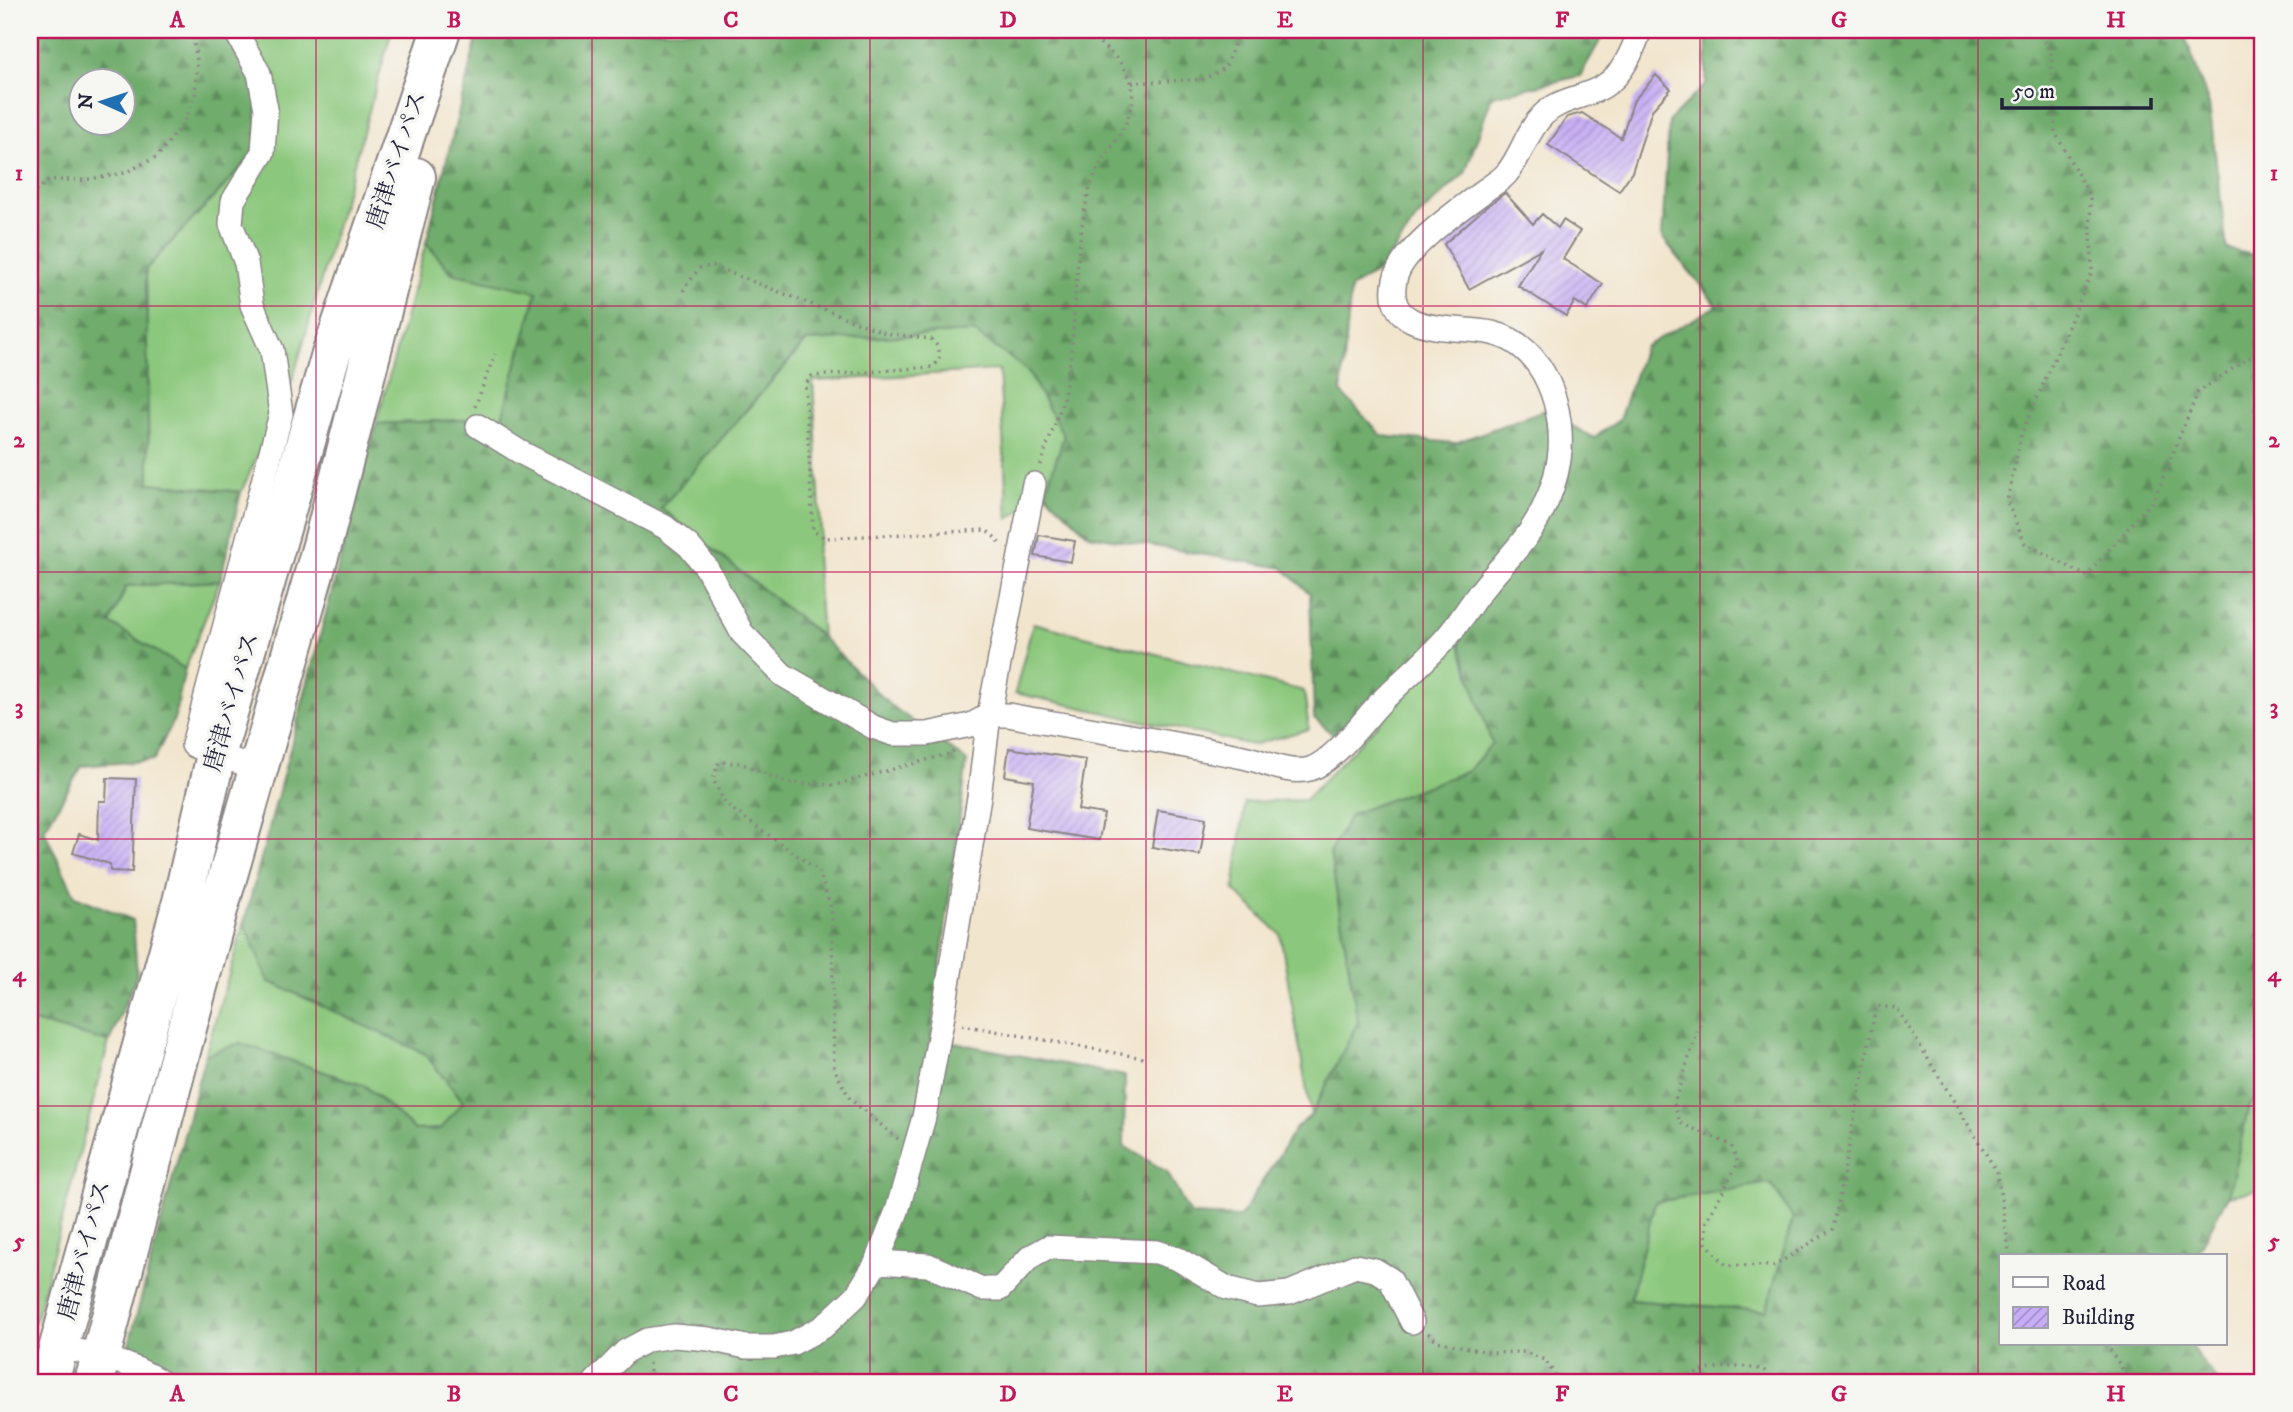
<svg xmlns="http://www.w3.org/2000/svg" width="2293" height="1412" font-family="'IM FELL DW Pica','Noto Serif JP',serif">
  <defs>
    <pattern id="forest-firs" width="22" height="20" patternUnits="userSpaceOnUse" patternTransform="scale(1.75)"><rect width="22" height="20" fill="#70ac6c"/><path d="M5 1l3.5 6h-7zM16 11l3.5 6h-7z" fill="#5c8c5a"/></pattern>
    <pattern id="building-hatch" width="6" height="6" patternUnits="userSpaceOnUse" patternTransform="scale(1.75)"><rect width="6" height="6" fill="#c7adf5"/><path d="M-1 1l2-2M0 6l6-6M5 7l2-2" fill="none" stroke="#a18cc8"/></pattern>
  </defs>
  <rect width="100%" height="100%" fill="#f6f6f2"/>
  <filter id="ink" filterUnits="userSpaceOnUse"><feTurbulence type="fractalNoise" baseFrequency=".0143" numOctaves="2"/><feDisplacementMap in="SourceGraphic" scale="14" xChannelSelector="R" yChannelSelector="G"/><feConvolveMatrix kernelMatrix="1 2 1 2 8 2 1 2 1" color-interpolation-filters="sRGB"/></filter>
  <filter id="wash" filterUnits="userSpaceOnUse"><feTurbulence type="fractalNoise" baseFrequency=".00686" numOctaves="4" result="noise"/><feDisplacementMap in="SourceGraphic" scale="28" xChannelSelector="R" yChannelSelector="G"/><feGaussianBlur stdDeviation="1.57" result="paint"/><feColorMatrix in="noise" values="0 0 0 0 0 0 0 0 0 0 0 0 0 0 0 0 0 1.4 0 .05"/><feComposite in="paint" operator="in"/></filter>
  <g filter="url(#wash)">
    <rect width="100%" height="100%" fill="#f2e5ce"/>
    <!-- grass -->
    <path fill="#8bc77c" stroke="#56745c" stroke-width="2" d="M 227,30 L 392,30 L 293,379 L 241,492 L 149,483 L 146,269 L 258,150 Z
      M 426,243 L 453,273 L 537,291 L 502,418 L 376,424 Z
      M 974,332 L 1027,370 L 1064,436 L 1045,493 L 1008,519 L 999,370 L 813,381 L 821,530 L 816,555 L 822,637 L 661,508 L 807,341 Z
      M 220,581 L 185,669 L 110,623 L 127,586 Z
      M 1033,623 L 1304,691 L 1309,729 L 1252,745 L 1015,693 Z
      M 1459,639 L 1492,744 L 1468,771 L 1351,814 L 1330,852 L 1358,1022 L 1311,1115 L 1280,934 L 1234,890 L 1245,802 L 1305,800 Z
      M 244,923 L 268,981 L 424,1053 L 463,1101 L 441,1129 L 415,1130 L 365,1086 L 240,1044 L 205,1055 Z
      M 30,1021 L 109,1042 L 35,1322 L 30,1318 Z
      M 2263,1096 L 2263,1189 L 2228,1196 L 2249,1105 Z
      M 1770,1183 L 1793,1218 L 1766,1311 L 1629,1300 L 1655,1202 Z"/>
    <!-- forest -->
    <path fill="url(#forest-firs)" stroke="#496754" stroke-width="2" fill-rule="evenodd" d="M 30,30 L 227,30 L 257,93 L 258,150 L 146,269 L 149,483 L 241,492 L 220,581 L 126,586 L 110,623 L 185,669 L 175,717 L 154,760 L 82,766 L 44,830 L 75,896 L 133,920 L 137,975 L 109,1042 L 30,1021 L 30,229 L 32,212 L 30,207 ZM 80,80 L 122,80 L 122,122 L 80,122 Z
      M 479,30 L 1606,30 L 1580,76 L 1492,96 L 1465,173 L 1417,218 L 1381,269 L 1351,288 L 1341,392 L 1382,436 L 1455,443 L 1544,410 L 1594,438 L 1619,420 L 1644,347 L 1717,306 L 1662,237 L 1669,121 L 1706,84 L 1707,30 L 2183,30 L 2209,105 L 2227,249 L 2263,257 L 2263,1096 L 2249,1105 L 2228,1196 L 2195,1256 L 2001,1256 L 2001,1344 L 2189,1344 L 2218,1382 L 176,1382 L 127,1352 L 205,1055 L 240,1043 L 365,1086 L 415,1130 L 441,1129 L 463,1101 L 424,1053 L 268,981 L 244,923 L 376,424 L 502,418 L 537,292 L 452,273 L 426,243 ZM 974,332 L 1027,370 L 1064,436 L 1045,493 L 1089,535 L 1283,568 L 1310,594 L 1314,718 L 1333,734 L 1458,639 L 1492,744 L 1468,771 L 1351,814 L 1330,852 L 1358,1022 L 1311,1115 L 1296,1128 L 1240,1217 L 1190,1215 L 1167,1172 L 1124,1146 L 1125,1076 L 931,1038 L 967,761 L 888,703 L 822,637 L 661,508 L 806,341 ZM 1770,1183 L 1793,1218 L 1766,1311 L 1630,1300 L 1655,1202 Z"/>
    <g id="blocks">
      <!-- building -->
      <path fill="url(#building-hatch)" d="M 1656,75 L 1671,89 L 1652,110 L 1632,172 L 1619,191 L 1548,145 L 1567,117 L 1582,113 L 1621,138 L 1634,100 Z
        M 1505,193 L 1533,224 L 1542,214 L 1558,228 L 1563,220 L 1580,231 L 1563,259 L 1603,284 L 1587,309 L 1575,301 L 1566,316 L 1518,286 L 1541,249 L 1469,289 L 1444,244 L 1486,207 Z
        M 1039,535 L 1075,541 L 1071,562 L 1035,556 Z
        M 1009,748 L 1086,760 L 1078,810 L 1104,814 L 1099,840 L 1026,828 L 1034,781 L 1005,776 Z
        M 107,778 L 136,779 L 132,872 L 110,871 L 110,864 L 73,853 L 79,834 L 98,840 L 99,801 L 106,801 Z
        M 1158,810 L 1206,818 L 1200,855 L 1152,847 Z"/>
    </g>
  </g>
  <g filter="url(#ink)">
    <use href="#blocks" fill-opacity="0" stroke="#8a8484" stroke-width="2"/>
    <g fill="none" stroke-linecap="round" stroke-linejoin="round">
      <defs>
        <path id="street" d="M 235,30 L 259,73 L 266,109 L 263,152 L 233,201 L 231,224 L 246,263 L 252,305 L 272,350 L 281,414 L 193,745 L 216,755 L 258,768
          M 478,426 L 520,452 L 665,527 L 689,546 L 706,567 L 742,633 L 783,675 L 873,727 L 893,734 L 927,734 L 971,725 L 989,715 L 1008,715 C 1086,729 1165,741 1243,757 C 1264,761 1288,775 1310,769 C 1333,762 1362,722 1379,704 C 1401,681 1426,661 1447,637 C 1462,620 1473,599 1488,582 C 1502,565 1519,548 1531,530 C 1545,509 1555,484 1559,460 C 1566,412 1546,345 1492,333 C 1458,325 1383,338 1395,280 C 1400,251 1457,211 1480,194 C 1488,187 1501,181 1507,173 C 1522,155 1526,132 1543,115 C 1560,98 1585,98 1604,86 C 1623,75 1633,50 1640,30
          M 877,1262 L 928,1265 L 982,1289 L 1000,1289 L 1030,1257 L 1048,1247 L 1157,1252 L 1178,1259 L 1227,1288 L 1258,1296 L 1289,1293 L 1355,1266 L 1375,1270 L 1390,1279 L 1412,1322
          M 59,1347 C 95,1354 130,1362 161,1382
          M 595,1382 L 626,1351 L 647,1340 L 674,1336 L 709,1339 L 746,1347 L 774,1347 L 793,1343 L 823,1327 L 856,1296 L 877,1262 L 897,1211 L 924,1117 L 942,1021 L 979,797 L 989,715 L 1034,484"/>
        <path id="highway" d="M 49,1382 L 182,902 L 216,755 L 329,361 L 441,30
          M 94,1382 L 218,910 L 323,542 L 416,177"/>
      </defs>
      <!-- street casing -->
      <use href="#street" stroke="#8a8484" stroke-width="26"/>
      <!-- highway casing -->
      <use href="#highway" stroke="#8a8484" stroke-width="42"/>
      <!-- path -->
      <path stroke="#8a8484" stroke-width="3.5" stroke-dasharray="2 5" stroke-linecap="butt" d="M 1982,30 L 1991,35 L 2019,30
        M 2036,30 L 2051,49 L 2055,132 L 2090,197 L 2092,272 L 2021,435 L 2007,502 L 2025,543 L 2086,576 L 2154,499 L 2198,392 L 2263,348
        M 1132,83 L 1204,79 L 1225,68 L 1240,30
        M 30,195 L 50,180 L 84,180 L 124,173 L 157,157 L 184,122 L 195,96 L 197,60 L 191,30
        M 683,291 L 699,268 L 713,266 L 885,333 L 931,339 L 939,348 L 939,361 L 932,367 L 812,376 L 805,385 L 813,531 L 825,538 L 986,530 L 998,540 L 999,545
        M 475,407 L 495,354
        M 1040,465 C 1051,433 1063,409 1068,374 C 1078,312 1073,249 1090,188 C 1100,153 1138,126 1132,86 C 1129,64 1101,45 1085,30
        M 1700,1024 L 1674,1103 L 1680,1123 L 1731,1145 L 1738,1163 L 1706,1222 L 1706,1243 L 1726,1265 L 1774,1266 L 1833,1229 L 1876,1006 L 1897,1008 L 1997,1172 L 2010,1256
        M 962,1025 L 1143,1058
        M 898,1139 L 850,1099 L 834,1068 L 832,911 L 819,871 L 725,804 L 713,779 L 719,762 L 740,763 L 787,783 L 835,785 L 952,753 L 954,750
        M 1428,1333 L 1437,1341 L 1492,1353 L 1525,1352 L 1545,1360 L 1560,1382
        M 2106,1344 L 2131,1382
        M 649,1363 L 651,1382
        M 1676,1382 C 1711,1365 1724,1365 1763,1369 L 1775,1382"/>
      <!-- street -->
      <use href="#street" stroke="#fff" stroke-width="23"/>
      <!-- highway -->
      <use href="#highway" stroke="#fff" stroke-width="38"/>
    </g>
  </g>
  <!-- grid -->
  <path fill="none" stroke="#c2185b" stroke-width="2" stroke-opacity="0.55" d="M 316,30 L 316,1382M 592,30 L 592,1382M 870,30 L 870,1382M 1146,30 L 1146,1382M 1423,30 L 1423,1382M 1700,30 L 1700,1382M 1978,30 L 1978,1382M 30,306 L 2263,306M 30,572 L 2263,572M 30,839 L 2263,839M 30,1106 L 2263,1106"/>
  <g text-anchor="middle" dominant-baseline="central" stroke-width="7" stroke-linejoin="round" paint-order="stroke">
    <!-- street labels -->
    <g font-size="24" fill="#22223b" stroke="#f6f6f2">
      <text transform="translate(397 160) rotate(-72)">唐津バイパス</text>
      <text transform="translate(232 702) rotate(-74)">唐津バイパス</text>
      <text transform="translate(85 1250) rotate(-75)">唐津バイパス</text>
    </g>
  </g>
  <!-- margin -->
  <rect width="2293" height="1412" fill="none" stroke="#f6f6f2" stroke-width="77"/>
  <!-- legend -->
  <rect x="1999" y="1254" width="228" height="91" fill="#f6f6f2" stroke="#a1a1a9" stroke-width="2"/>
  <rect x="2013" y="1277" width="35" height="10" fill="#ffffff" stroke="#a1a1a9" stroke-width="2"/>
  <text x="2062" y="1290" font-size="21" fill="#22223b">Road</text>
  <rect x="2013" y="1307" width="35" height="21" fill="url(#building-hatch)" stroke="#a1a1a9" stroke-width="2"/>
  <text x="2062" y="1324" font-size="21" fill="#22223b">Building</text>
  <!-- north arrow -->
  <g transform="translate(102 102) rotate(273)"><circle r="33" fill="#f6f6f2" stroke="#a1a1a9" stroke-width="2"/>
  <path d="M0-5L12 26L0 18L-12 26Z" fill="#1f6fb2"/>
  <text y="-10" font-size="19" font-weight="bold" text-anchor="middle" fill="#22223b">N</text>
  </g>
  <!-- scale -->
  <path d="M2002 98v10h149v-10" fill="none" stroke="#22223b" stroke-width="3.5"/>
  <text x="2013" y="98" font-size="21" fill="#22223b" stroke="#f6f6f2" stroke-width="5" paint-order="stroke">50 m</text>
  <rect x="38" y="38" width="2216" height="1336" fill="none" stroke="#c2185b" stroke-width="2.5"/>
  <g font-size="23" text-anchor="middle" font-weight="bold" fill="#c2185b">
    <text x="177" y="27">A</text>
    <text x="454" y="27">B</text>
    <text x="731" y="27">C</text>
    <text x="1008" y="27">D</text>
    <text x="1285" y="27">E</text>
    <text x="1562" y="27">F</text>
    <text x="1839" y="27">G</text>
    <text x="2116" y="27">H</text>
    <text x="19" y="180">1</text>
    <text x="2274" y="180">1</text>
    <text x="19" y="447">2</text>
    <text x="2274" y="447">2</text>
    <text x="19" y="714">3</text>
    <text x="2274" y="714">3</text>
    <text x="19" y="981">4</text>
    <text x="2274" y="981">4</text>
    <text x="19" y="1248">5</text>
    <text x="2274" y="1248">5</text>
    <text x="177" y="1401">A</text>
    <text x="454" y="1401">B</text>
    <text x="731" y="1401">C</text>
    <text x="1008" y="1401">D</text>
    <text x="1285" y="1401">E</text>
    <text x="1562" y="1401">F</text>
    <text x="1839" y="1401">G</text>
    <text x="2116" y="1401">H</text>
  </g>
</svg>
